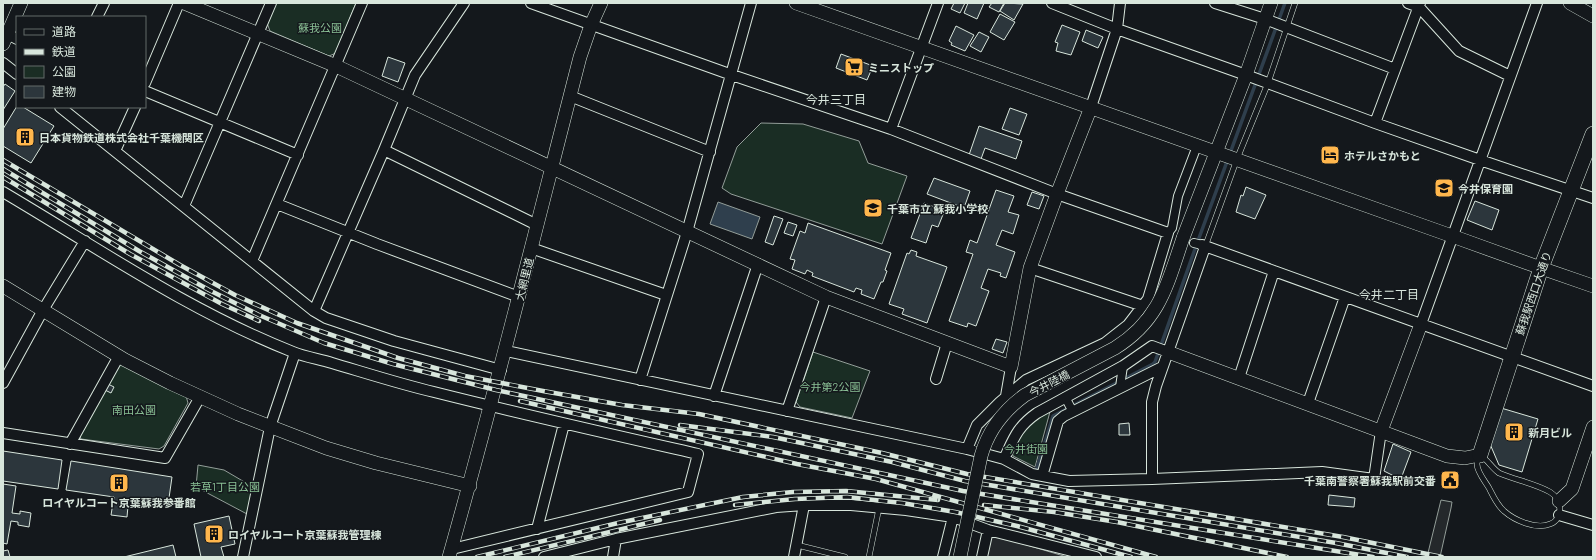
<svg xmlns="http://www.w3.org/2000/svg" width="1596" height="560" font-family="Barlow,'Noto Sans JP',sans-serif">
  <rect width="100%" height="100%" fill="#14181c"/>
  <!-- green -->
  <path fill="#1a2d24" stroke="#939e99" d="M 275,3 L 356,3 L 336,53 L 329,56 L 270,31 L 267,23 Z
    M 761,123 L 803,124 L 859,141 L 868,163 L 907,176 L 882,244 L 731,194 L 722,188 L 737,147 Z
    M 813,352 L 870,371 L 852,418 L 800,407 L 796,402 Z
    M 123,363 L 186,396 L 188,403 L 164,446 L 159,449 L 81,439 L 78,432 L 116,367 Z
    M 1051,408 L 1035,467 L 1013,456 L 1011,448 L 1027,422 Z
    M 198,465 L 224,470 L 253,487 L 247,514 L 196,487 Z"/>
  <!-- parking -->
  <path fill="#24282b" stroke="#939e99" d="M 1441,500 L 1452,502 L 1451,508 L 1440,557 L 1427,557 Z
    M 990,534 L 1067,557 L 985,557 Z"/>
  <!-- water -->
  <path fill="#2f3f4d" stroke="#939e99" d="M 718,202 L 760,217 L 752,239 L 710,224 Z"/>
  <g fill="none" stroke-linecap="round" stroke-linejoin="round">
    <!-- stream -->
    <path stroke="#2f3f4d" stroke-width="3.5" d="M 1036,471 L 1053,416 L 1153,364 L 1155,362 L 1195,249 L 1285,3"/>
  </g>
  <!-- building -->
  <path fill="#2c363c" stroke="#d8e6dc" d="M 954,3 L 965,3 L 960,13 L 951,9 Z
    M 968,3 L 984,3 L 977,19 L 964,13 Z
    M 992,3 L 1004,3 L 999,12 L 989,7 Z
    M 1005,3 L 1023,4 L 1014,20 L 1000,11 Z
    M 1000,14 L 1015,22 L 1004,40 L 990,32 Z
    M 1062,25 L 1080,32 L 1071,55 L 1056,51 L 1058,43 L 1055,42 Z
    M 956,26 L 974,35 L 965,51 L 951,45 L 952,43 L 949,41 Z
    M 1086,30 L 1103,37 L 1098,48 L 1082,41 Z
    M 979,32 L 989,37 L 981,52 L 970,46 Z
    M 841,54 L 873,66 L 867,80 L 836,68 Z
    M 388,57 L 405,63 L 398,82 L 382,76 Z
    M 5,84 L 15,91 L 3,110 L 3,87 Z
    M 17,106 L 23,107 L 54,126 L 31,163 L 3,146 L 3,129 Z
    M 1010,108 L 1027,114 L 1019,135 L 1002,129 Z
    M 979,126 L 1022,141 L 1016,159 L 985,148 L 981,159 L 969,155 Z
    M 934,178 L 970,191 L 964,208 L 927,194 Z
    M 1246,187 L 1266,195 L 1255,219 L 1236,212 L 1241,195 L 1243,196 Z
    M 996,190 L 1014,196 L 1008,212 L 1019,215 L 1013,234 L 1002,230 L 996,245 L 1015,252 L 1006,278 L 1000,276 L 1001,273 L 988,269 L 981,288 L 989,291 L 976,326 L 968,323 L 967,327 L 949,321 L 973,254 L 966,252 L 970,240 L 977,243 Z
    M 1032,192 L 1044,196 L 1039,209 L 1027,205 Z
    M 1475,201 L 1499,210 L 1492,230 L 1467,220 Z
    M 924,203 L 938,208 L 938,210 L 944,212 L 938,227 L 932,225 L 926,243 L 911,238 Z
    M 774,216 L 783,219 L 773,245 L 765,242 Z
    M 788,222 L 797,225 L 793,236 L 784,233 Z
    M 808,223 L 891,253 L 885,270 L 887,271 L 883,282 L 881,282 L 874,299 L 861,294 L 862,290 L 856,288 L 854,292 L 812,276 L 813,273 L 807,270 L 805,274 L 792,269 L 795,260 L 790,259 L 800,231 L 805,233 Z
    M 911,250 L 917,252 L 916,256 L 947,267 L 927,323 L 902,314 L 904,309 L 889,304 L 907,253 L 909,254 Z
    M 996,339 L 1007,342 L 1003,353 L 992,349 Z
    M 108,384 L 114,387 L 111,393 L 105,390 Z
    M 1501,408 L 1538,419 L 1522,472 L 1499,465 L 1490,444 Z
    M 1129,423 L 1130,435 L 1119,435 L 1119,424 Z
    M 1393,444 L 1411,452 L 1402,476 L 1398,478 L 1384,471 Z
    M 3,451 L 62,460 L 58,489 L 3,481 Z
    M 71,461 L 172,477 L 168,505 L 123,498 L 122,505 L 128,506 L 127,517 L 111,515 L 114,497 L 66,490 Z
    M 3,484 L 16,486 L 12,513 L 20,514 L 20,511 L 31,513 L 29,527 L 18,525 L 18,522 L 11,521 L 7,544 L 3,543 Z
    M 1329,495 L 1355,498 L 1354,507 L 1328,505 Z
    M 229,516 L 235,544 L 221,547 L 224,557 L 201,557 L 194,524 Z
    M 173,545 L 176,557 L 124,557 Z
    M 8,550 L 10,557 L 3,557 L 3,551 Z"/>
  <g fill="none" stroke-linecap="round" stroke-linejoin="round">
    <defs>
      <path id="service" d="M 1205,247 L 1237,159 L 1268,83 L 1295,3
        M 1480,455 C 1488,460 1491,467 1499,473 C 1515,480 1534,483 1550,492 C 1562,499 1564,519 1550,524 C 1536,530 1514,520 1504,511 C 1497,505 1493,496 1489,488 C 1485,481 1477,472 1477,464 C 1477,461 1479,457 1480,455 Z
        M 797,545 L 845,557
        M 869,557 L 879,508"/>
      <path id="pedestrian" d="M 1168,233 L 1172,228 L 1178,196 L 1197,146
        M 1194,243 L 1202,245
        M 1120,387 L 1123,366
        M 1065,397 L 1073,412"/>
      <path id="minor" d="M 531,3 L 732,75 L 891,129 L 1057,194 L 1168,233 L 1148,299 L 1128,325 L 1105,343 L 1026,380 L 1000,402 L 977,425 L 967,449
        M 1052,3 L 1117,29 L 1246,75 L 1375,123 L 1480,160 L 1593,198
        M 1215,3 L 1265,19 L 1395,69
        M 1408,3 L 1419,7 L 1459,51 L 1510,76
        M 97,17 L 104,3
        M 7,34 L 17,39
        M 3,63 L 17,74
        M 145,83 L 179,3
        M 145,91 L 298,155
        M 570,96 L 710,152
        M 60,107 L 314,311 L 326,318 L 394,341 L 501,370
        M 1091,107 L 1117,29 L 1120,3
        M 1375,123 L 1420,3
        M 891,129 L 938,3
        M 384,150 L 537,225
        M 115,151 L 135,107
        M 3,192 C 98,248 189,311 293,352 C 305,357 319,359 332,363 C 366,373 400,384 434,392 C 521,414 610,434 698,454 L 688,492 L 452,549
        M 277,204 L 377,244 L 519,297
        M 184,206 L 271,3
        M 1202,245 L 1593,386
        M 531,248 L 666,295
        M 252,261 L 362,3
        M 1030,268 L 1143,306
        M 314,311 L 384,150 L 415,75 L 464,3
        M 1421,324 L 1537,3
        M 506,351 L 967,449 L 1004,459 L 1032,474 L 1069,481 L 1152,479 L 1322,472 L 1374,479 L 1381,431
        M 1239,378 L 1274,271
        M 936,379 L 947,343
        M 640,380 L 687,232 L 751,3
        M 3,383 L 43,310 L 85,241
        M 714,396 L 758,264
        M 1006,396 L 1011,367
        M 1308,403 L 1345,297
        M 787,411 L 826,297
        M 3,433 L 165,458 L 200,397
        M 70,444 L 119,356
        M 1004,459 C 1014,438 1017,427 1037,413 L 1123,366 L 1152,346 L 1168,352
        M 1042,476 L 1058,421 L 1064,416 L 1162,367
        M 1152,479 L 1152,402 L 1156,386 L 1205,247
        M 1559,515 L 1593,525
        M 537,529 L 564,424
        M 243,557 L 270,427 L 295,353
        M 544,557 L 616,539 L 776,507 L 804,505 L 851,505 L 906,510 L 953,517 L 988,530 L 1096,557
        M 613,557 L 616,539
        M 794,557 L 804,505
        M 943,557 L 953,517
        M 982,557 L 988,530"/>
      <path id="tertiary" d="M 184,3 L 336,66 L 826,297 L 1011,367 L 1030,268 L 1057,194 L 1091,107
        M 796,3 L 1452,236 L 1541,268 L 1593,286
        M 1570,3 L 1593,16
        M 3,44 L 21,3
        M 1183,238 L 1246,75 L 1271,3
        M 3,286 L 125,360 L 170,383 L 238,414 L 326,448 L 376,463 L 470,486
        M 1168,352 L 1447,456 L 1465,458 L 1480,455
        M 1381,431 L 1421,324
        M 1559,501 L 1572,489 L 1593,427
        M 449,557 C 496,391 537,224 580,57 L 591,25 L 601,3"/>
      <path id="secondary" d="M 1480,455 L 1541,268 L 1593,134"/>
    </defs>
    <!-- service casing -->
    <use href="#service" stroke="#d8e6dc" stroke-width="6"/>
    <!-- pedestrian casing -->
    <use href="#pedestrian" stroke="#d8e6dc" stroke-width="10"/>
    <!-- minor casing -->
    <use href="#minor" stroke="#d8e6dc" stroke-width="12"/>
    <!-- tertiary casing -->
    <use href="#tertiary" stroke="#d8e6dc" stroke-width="14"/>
    <!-- secondary casing -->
    <use href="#secondary" stroke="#d8e6dc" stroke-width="16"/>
    <!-- service -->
    <use href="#service" stroke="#14181c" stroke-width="5"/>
    <!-- pedestrian -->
    <use href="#pedestrian" stroke="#14181c" stroke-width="8"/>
    <!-- minor -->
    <use href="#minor" stroke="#14181c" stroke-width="10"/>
    <!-- tertiary -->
    <use href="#tertiary" stroke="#14181c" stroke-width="13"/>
    <!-- secondary -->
    <use href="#secondary" stroke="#14181c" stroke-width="15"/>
    <defs>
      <path id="rail" d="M 3,160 L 180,265 L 235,295 L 297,323 L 398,358 L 465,376 L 543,391 L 622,405 L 699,414 L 882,453 L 967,474 L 1343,537 L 1442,557
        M 3,169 L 139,251 L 209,290 L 259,315 L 324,343 L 393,364 L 496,390 L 963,491 L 1373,557
        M 3,177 L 130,254 L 222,304 L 259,321
        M 520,401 L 797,464 L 876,479 L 1156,557
        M 680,425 L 773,437 L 892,462 L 965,481 L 1336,543 L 1407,557
        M 735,505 L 795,499 L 847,497 L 902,503 L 955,512 L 1017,526 L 1131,557
        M 984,505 L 1054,512 L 1117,522 L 1287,557
        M 477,557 L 618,523 L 743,497 L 793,492 L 846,491 L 938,500
        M 505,557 L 660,520"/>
    </defs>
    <!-- rail casing -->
    <use href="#rail" stroke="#d8e6dc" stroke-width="4.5"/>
    <!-- rail -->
    <use href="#rail" stroke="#14181c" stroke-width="3" stroke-dasharray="9" stroke-linecap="butt"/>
    <defs>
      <path id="tertiary-bridge" d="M 960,557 L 981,456 C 988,431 1003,411 1025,395 L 1115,348 C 1160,320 1167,285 1183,238"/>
    </defs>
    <!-- tertiary-bridge casing -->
    <use href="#tertiary-bridge" stroke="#d8e6dc" stroke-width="14" stroke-linecap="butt"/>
    <!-- tertiary-bridge -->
    <use href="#tertiary-bridge" stroke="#14181c" stroke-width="13"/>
  </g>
  <!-- icons -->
  <defs>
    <symbol id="supermarket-square" viewBox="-11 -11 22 22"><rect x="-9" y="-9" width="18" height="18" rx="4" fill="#ffb74d" stroke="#14181c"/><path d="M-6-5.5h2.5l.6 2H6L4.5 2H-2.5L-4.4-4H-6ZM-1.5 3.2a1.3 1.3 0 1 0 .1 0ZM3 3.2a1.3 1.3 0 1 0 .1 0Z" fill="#111"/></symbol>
    <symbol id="building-square" viewBox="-11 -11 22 22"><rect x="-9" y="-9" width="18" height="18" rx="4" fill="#ffb74d" stroke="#14181c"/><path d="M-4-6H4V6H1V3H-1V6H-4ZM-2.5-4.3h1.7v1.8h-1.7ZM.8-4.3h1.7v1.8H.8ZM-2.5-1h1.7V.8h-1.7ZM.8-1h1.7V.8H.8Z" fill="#111"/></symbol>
    <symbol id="hotel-square" viewBox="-11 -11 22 22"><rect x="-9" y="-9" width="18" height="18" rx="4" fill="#ffb74d" stroke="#14181c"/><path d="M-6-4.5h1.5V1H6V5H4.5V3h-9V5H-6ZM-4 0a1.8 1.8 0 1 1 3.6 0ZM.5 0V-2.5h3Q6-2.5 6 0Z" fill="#111"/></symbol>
    <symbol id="school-square" viewBox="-11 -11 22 22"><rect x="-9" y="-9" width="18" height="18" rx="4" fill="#ffb74d" stroke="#14181c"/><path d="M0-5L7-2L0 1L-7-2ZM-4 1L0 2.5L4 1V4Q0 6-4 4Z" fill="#111"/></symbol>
    <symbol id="civic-square" viewBox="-11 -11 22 22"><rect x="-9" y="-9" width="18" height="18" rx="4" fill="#ffb74d" stroke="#14181c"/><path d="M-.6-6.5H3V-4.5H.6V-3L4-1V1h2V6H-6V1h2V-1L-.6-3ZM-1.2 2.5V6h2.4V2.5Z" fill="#111"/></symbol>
  </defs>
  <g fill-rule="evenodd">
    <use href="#supermarket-square" x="843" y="56" width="22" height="22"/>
    <use href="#building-square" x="14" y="126" width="22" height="22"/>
    <use href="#hotel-square" x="1319" y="144" width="22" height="22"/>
    <use href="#school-square" x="1433" y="177" width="22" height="22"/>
    <use href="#school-square" x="862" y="197" width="22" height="22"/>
    <use href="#building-square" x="1503" y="421" width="22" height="22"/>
    <use href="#civic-square" x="1439" y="469" width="22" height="22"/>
    <use href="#building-square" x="108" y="472" width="22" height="22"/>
    <use href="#building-square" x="203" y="523" width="22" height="22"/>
  </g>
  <g text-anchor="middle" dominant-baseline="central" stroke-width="3" stroke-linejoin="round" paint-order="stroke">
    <!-- park labels -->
    <g font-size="11" fill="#8ac095" stroke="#14181c">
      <text x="320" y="27">蘇我公園</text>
      <text x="830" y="386">今井第2公園</text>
      <text x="134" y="409">南田公園</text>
      <text x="1026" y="448">今井街園</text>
      <text x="225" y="486">若草1丁目公園</text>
    </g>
    <!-- poi labels -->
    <g font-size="11" font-weight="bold" fill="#d8e6dc" stroke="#14181c" text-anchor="start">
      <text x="868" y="67">ミニストップ</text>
      <text x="39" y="137">日本貨物鉄道株式会社千葉機関区</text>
      <text x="1344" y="155">ホテルさかもと</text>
      <text x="1458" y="188">今井保育園</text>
      <text x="887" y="208">千葉市立 蘇我小学校</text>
      <text x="1528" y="432">新月ビル</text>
      <text x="1436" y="480" text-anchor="end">千葉南警察署蘇我駅前交番</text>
      <text x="119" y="502" text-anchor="middle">ロイヤルコート京葉蘇我参番館</text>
      <text x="228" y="534">ロイヤルコート京葉蘇我管理棟</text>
    </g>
    <!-- street labels -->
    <g font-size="11" fill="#d8e6dc" stroke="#14181c">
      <text transform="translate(524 279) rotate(-76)">大網里道</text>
      <text transform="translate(1533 293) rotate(-71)">蘇我駅西口大通り</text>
      <text transform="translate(1049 383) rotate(-27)">今井陸橋</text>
    </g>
    <!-- neighbourhood labels -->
    <g font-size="12" fill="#d8e6dc" stroke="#14181c">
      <text x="836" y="99">今井三丁目</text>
      <text x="1389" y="294">今井二丁目</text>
    </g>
  </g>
  <!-- border -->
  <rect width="1596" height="560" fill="none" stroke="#d8e6dc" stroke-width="8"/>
  <!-- legend -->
  <rect x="16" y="16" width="130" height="92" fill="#14181c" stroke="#626a69"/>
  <rect x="24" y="29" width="20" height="6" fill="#14181c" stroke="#626a69"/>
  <text x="52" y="36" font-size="12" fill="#d8e6dc">道路</text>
  <rect x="24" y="49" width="20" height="6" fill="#d8e6dc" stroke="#626a69"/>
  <text x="52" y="56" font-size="12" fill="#d8e6dc">鉄道</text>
  <rect x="24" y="66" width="20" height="12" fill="#1a2d24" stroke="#626a69"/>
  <text x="52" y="76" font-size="12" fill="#d8e6dc">公園</text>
  <rect x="24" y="86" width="20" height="12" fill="#2c363c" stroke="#626a69"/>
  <text x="52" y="96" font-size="12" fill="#d8e6dc">建物</text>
</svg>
